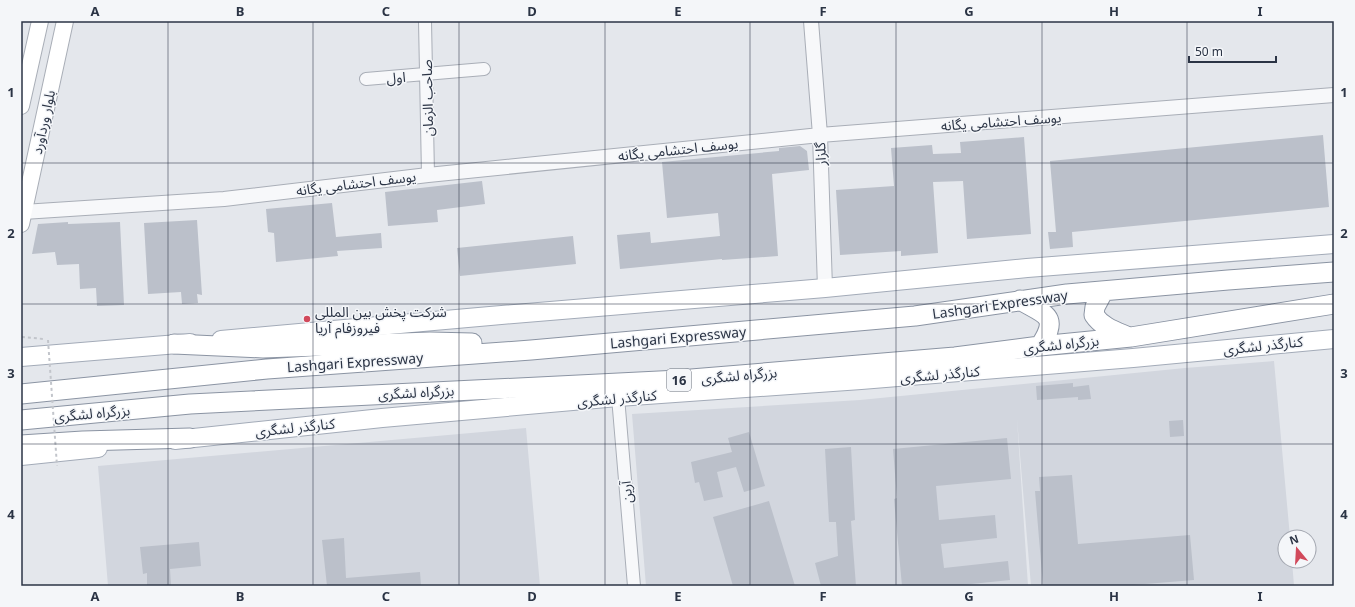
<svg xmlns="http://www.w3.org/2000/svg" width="1355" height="607" font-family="'Noto Sans','Noto Sans Arabic',sans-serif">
  <rect width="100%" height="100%" fill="#e4e7ec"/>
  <!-- built -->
  <path fill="#d2d6de" d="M 1274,361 L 1290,537 L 1285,537 L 1285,561 L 1292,561 L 1294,586 L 1031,586 L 1017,419 L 1028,586 L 646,586 L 632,414 L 860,400 L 1185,368 Z
    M 526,428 L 540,586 L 108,586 L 98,466 Z"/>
  <!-- building -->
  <path fill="#bbc0ca" d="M 1323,135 L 1329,207 L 1072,232 L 1073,247 L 1050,249 L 1048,232 L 1056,232 L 1050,161 Z
    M 1024,137 L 1031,234 L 967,239 L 963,181 L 933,182 L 938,253 L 901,256 L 901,251 L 840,255 L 836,190 L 894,186 L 891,148 L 932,145 L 933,154 L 961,153 L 960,142 Z
    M 800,146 L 807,151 L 809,170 L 772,174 L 778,256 L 722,260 L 722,259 L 620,269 L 617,235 L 650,232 L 651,243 L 720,236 L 718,213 L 667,218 L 662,162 L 779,151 L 779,148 Z
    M 482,181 L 485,204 L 437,210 L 438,222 L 388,226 L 385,192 Z
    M 332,203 L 336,237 L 381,233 L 382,248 L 337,251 L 338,256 L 276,262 L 274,233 L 268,232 L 266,209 Z
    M 197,220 L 202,295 L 197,294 L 198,303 L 182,304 L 181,292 L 148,294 L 144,223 Z
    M 68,222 L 68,224 L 120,222 L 124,305 L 97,306 L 96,288 L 80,289 L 79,264 L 57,265 L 55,252 L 32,254 L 38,224 Z
    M 573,236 L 576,264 L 460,276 L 457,248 Z
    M 1073,383 L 1073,387 L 1089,385 L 1091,399 L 1078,400 L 1078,397 L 1037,400 L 1036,386 Z
    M 1183,420 L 1184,436 L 1170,437 L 1169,421 Z
    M 749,432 L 765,486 L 744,492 L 736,467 L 717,472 L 723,497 L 704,501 L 699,482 L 695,483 L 691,462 L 732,452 L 728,438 Z
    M 1007,438 L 1011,479 L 936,486 L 939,520 L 995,515 L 997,538 L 941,544 L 944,568 L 1008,561 L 1010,580 L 952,586 L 902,586 L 894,499 L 897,498 L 893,449 Z
    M 851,447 L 855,520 L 851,521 L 856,586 L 821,586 L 815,563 L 838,556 L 836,522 L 829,522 L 825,449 Z
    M 1072,475 L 1078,544 L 1190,535 L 1194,580 L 1121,586 L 1043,586 L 1035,491 L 1040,491 L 1039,477 Z
    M 769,501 L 795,586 L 733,586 L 713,517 Z
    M 344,538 L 346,578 L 420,572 L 421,586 L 327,586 L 322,540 Z
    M 199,542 L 201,566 L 170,569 L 171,586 L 147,586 L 147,573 L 143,574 L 140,547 Z"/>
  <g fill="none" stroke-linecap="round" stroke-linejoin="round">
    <defs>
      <path id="minor" d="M 425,21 L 428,175
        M 366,79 L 484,69
        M 618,397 L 634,586"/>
      <path id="tertiary" d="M 811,21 L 820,135 L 825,288
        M 23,212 L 224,199 L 428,175 L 820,135 L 1334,95"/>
      <path id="secondary" d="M 21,106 L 40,21
        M 21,224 L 65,21"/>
      <path id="primary" d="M 221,340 L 490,316 L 825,288 L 1027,268 L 1334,244
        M 21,357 L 190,343
        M 175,440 L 382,418 L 618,397 L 861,380 L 1133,358 L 1334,339
        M 21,456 L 98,448"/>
      <path id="trunk" d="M 1103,292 L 1095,307 L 1094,315 C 1102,327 1115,331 1129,337
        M 1020,300 C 1045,315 1060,315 1040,346
        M 174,344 L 263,348 L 430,342 L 472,343
        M 21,394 L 267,369 L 531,350 L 915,316 L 1067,294 L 1228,280 L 1334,272
        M 21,420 L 190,404 L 679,380 L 955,357 L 1040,346 L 1131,337 L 1334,304
        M 21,445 L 83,441 L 190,438"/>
    </defs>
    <!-- minor casing -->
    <use href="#minor" stroke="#a9aeb7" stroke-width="14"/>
    <!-- tertiary casing -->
    <use href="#tertiary" stroke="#a9aeb7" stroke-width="16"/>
    <!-- secondary casing -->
    <use href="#secondary" stroke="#a9aeb7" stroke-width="18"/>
    <!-- primary casing -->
    <use href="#primary" stroke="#a3abb8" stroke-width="20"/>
    <!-- trunk casing -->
    <use href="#trunk" stroke="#8b94a3" stroke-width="21"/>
    <!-- path -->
    <path stroke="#c2c5cb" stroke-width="2" stroke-dasharray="3 3" stroke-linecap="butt" d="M 21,343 L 22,337 L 44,339"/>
    <!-- minor -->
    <use href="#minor" stroke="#f7f8fa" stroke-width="12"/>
    <!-- tertiary -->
    <use href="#tertiary" stroke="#f7f8fa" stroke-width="14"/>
    <!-- secondary -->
    <use href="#secondary" stroke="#fff" stroke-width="16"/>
    <!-- primary -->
    <use href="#primary" stroke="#fff" stroke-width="18"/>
    <!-- trunk -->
    <use href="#trunk" stroke="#fff" stroke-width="19"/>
    <!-- path-bridge -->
    <path stroke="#c2c5cb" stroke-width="2" stroke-dasharray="3 3" stroke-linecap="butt" d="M 48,340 L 57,466"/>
  </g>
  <!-- grid -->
  <path fill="none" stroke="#2b3445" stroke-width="1" stroke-opacity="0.55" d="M 168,21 L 168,586M 313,21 L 313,586M 459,21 L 459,586M 605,21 L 605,586M 750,21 L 750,586M 896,21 L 896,586M 1042,21 L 1042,586M 1187,21 L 1187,586M 21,163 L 1334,163M 21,304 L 1334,304M 21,444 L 1334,444"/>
  <!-- markers -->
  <circle fill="#d1495b" stroke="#f4f6f9" stroke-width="1.5" cx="307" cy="319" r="4"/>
  <g text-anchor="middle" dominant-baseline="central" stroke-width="3" stroke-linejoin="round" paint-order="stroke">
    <!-- shield labels -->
    <rect fill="#f4f6f9" stroke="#676e7b" stroke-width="1" x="667" y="369" width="24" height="22" rx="3"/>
    <g font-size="13" font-weight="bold" fill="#2b3445">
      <text x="679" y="380">16</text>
    </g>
    <!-- street labels -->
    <g font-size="14" fill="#2b3445" stroke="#f4f6f9">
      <text transform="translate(396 77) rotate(-4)">اول</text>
      <text transform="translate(427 98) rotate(-91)">صاحب الزمان</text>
      <text transform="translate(1001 121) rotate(-4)">یوسف احتشامی یگانه</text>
      <text transform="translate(43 122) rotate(-78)">بلوار وردآورد</text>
      <text transform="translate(678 149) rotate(-6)">یوسف احتشامی یگانه</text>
      <text transform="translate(820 154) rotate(-92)">گلزار</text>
      <text transform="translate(356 183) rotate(-7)">یوسف احتشامی یگانه</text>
      <text transform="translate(1000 304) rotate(-8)">Lashgari Expressway</text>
      <text transform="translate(678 337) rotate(-5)">Lashgari Expressway</text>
      <text transform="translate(1061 344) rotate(-6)">بزرگراه لشگری</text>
      <text transform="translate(1263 345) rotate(-6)">کنارگذر لشگری</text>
      <text transform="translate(355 362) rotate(-4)">Lashgari Expressway</text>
      <text transform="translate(940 374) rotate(-5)">کنارگذر لشگری</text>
      <text transform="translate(739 375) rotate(-5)">بزرگراه لشگری</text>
      <text transform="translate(416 392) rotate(-3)">بزرگراه لشگری</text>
      <text transform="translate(617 398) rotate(-5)">کنارگذر لشگری</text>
      <text transform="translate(92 413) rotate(-5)">بزرگراه لشگری</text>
      <text transform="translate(295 427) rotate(-6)">کنارگذر لشگری</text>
      <text transform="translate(626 492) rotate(-95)">آرین</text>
    </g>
    <!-- poi labels -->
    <g font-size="14" fill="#2b3445" stroke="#f4f6f9" text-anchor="start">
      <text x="315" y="311">شرکت پخش بین المللی<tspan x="315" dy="16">فیروزفام آریا</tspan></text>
    </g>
  </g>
  <!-- border -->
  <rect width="1355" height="607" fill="none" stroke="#f4f6f9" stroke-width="44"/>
  <!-- north arrow -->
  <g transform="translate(1297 549) rotate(342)"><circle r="19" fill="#f4f6f9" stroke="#a4a8b1"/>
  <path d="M0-3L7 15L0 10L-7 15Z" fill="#d1495b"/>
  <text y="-6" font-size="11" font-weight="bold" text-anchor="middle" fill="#2b3445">N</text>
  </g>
  <!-- scale -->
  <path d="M1189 56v6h87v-6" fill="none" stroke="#2b3445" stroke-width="2"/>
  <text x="1195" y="56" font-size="12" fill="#2b3445" stroke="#f4f6f9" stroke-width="3" paint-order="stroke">50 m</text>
  <rect x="22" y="22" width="1311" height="563" fill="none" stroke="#2b3445" stroke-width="1.5"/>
  <g font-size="13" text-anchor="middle" font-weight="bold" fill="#2b3445">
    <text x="95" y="16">A</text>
    <text x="240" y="16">B</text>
    <text x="386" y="16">C</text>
    <text x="532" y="16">D</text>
    <text x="678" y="16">E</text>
    <text x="823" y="16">F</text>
    <text x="969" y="16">G</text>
    <text x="1114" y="16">H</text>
    <text x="1260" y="16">I</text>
    <text x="11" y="97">1</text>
    <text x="1344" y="97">1</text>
    <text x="11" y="238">2</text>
    <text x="1344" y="238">2</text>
    <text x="11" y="378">3</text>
    <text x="1344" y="378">3</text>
    <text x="11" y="519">4</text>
    <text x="1344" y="519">4</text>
    <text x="95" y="601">A</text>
    <text x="240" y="601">B</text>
    <text x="386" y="601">C</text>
    <text x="532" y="601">D</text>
    <text x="678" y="601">E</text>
    <text x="823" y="601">F</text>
    <text x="969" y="601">G</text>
    <text x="1114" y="601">H</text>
    <text x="1260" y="601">I</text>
  </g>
</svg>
